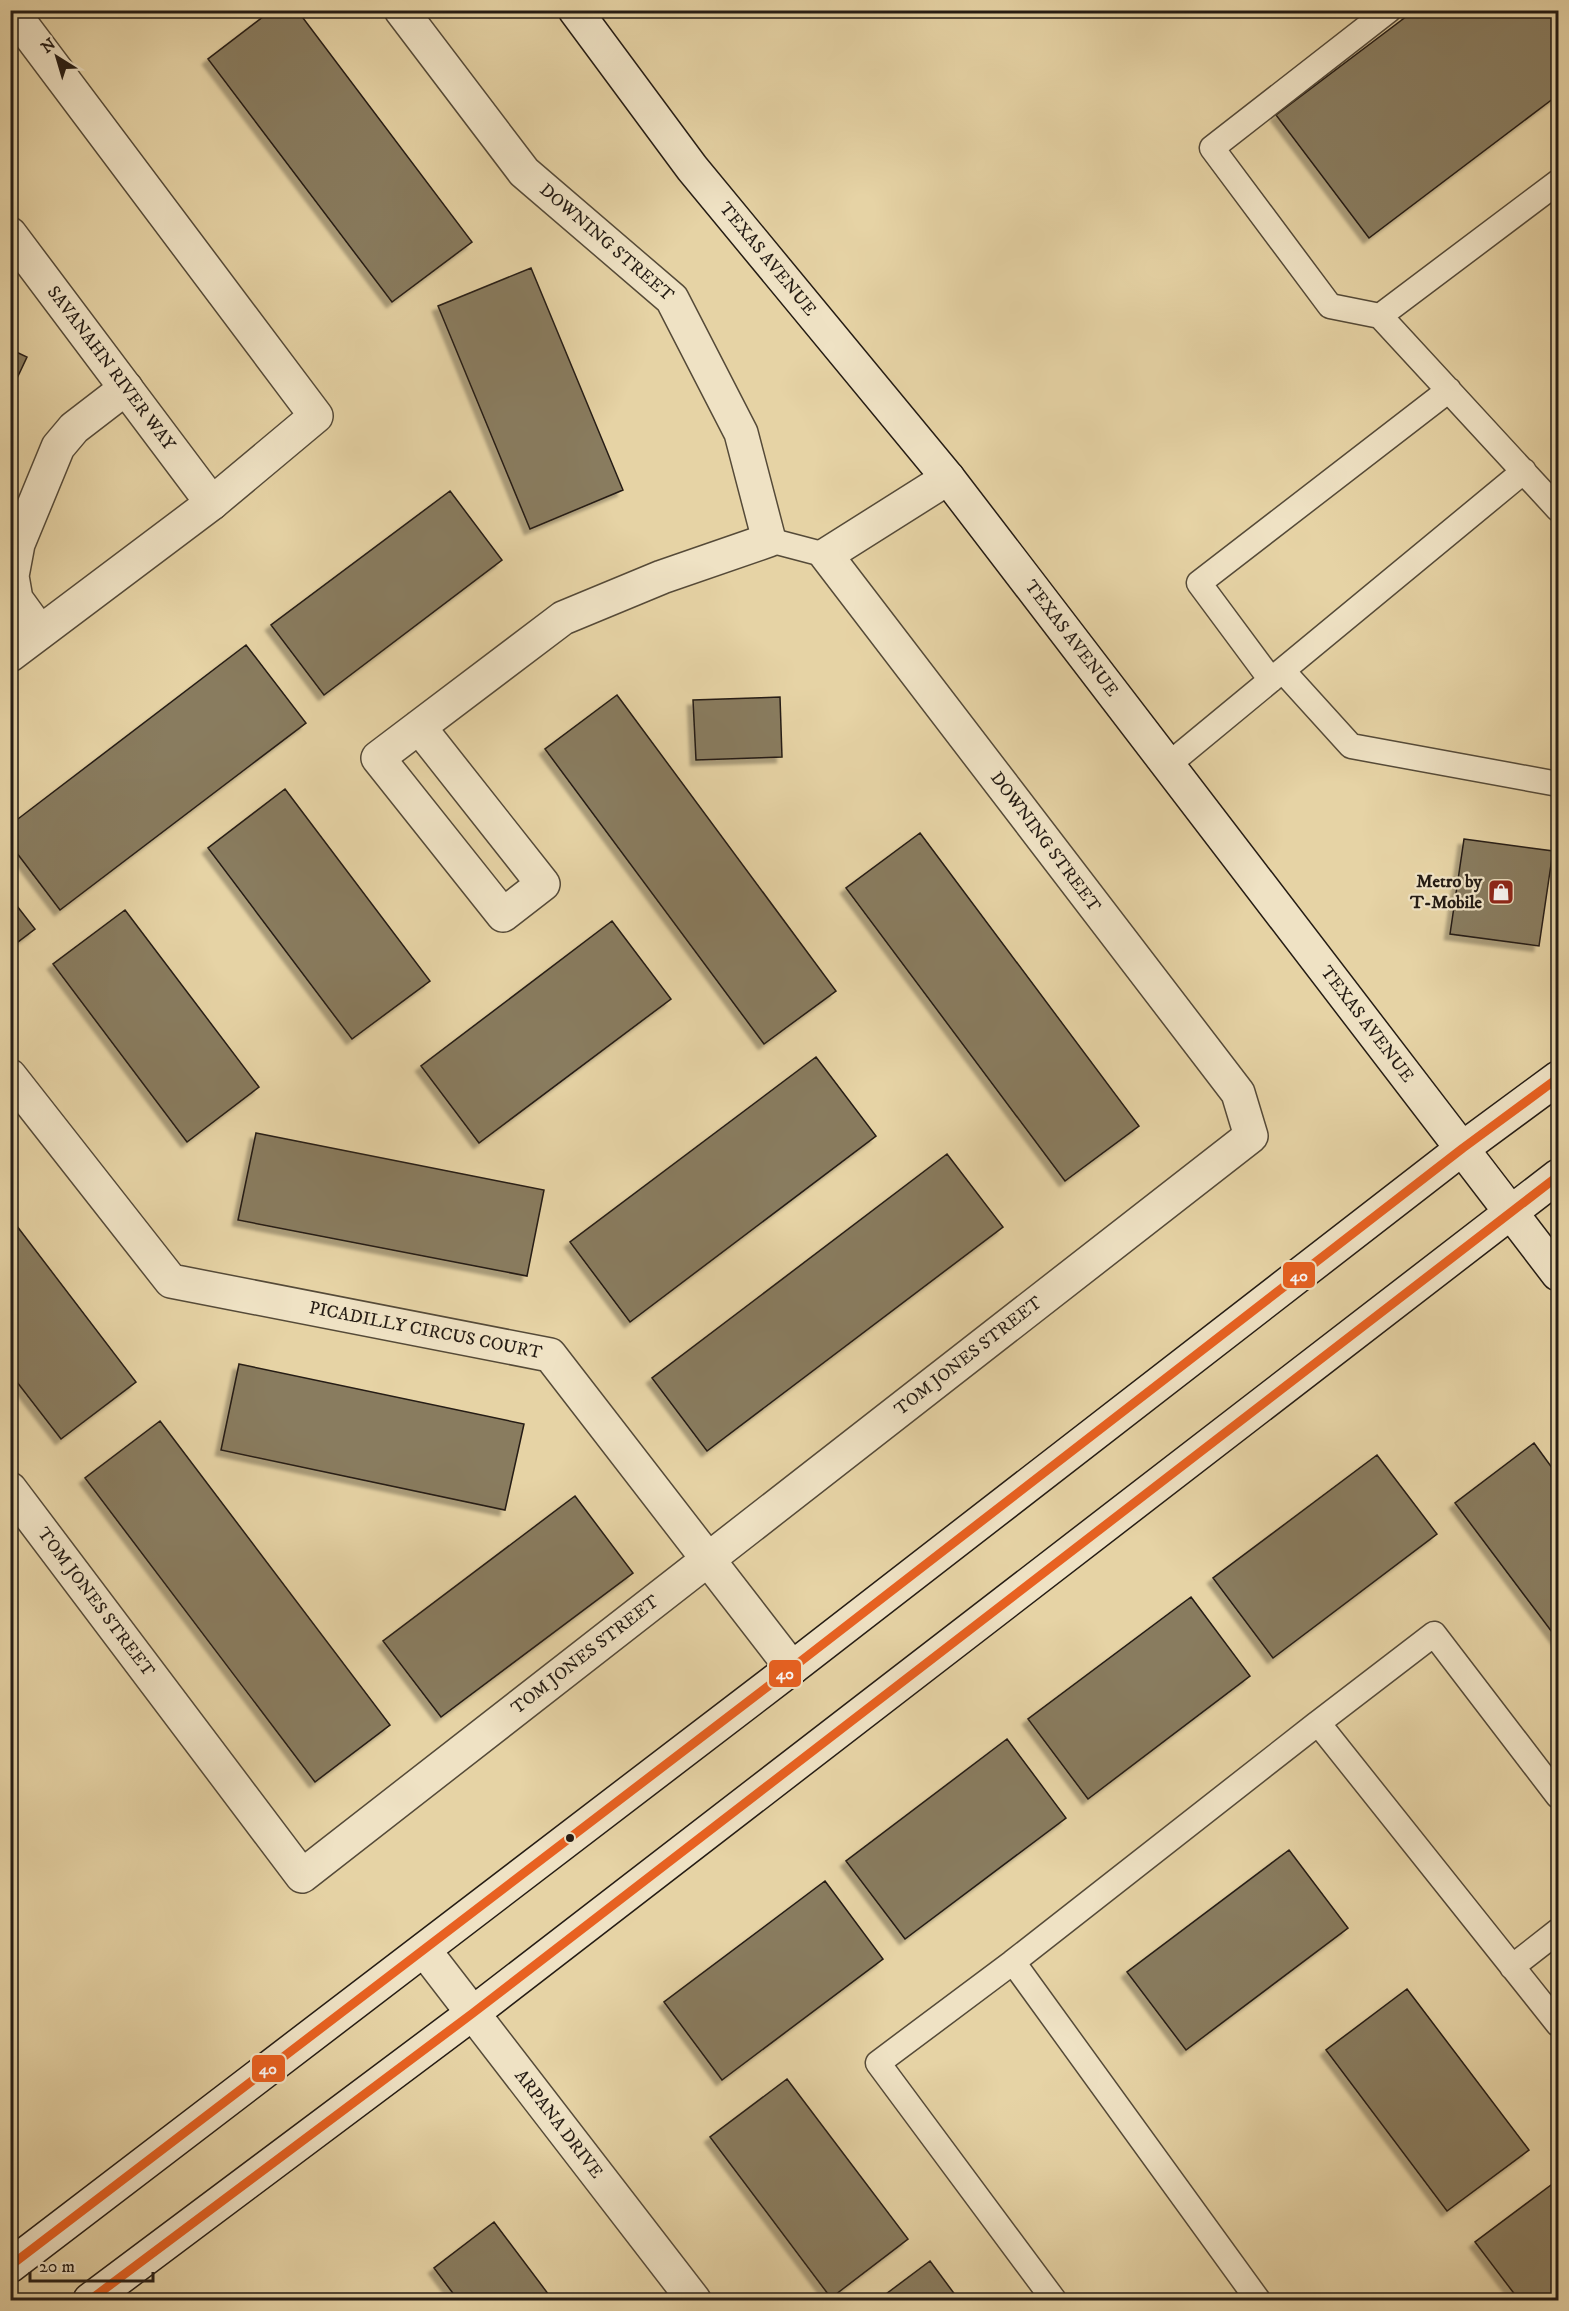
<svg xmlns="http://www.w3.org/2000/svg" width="1569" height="2311" font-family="'IM FELL DW Pica',serif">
  <defs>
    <filter id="shadow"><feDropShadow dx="-5.5" dy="5.5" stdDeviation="1.5" flood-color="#0004"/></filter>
  </defs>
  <rect width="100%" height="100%" fill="#e6d3a5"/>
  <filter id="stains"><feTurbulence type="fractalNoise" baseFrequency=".00333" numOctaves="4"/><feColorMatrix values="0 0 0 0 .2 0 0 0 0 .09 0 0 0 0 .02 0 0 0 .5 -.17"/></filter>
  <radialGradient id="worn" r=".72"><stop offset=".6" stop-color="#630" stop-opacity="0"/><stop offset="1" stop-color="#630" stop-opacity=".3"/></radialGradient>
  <!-- building -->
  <path fill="#897b5f" stroke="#251c14" stroke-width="1.5" filter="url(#shadow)" d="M 272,10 L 297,10 L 472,242 L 392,302 L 208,59 Z
    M 1415,10 L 1558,10 L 1558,95 L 1369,238 L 1276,115 Z
    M 531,268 L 623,490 L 530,529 L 438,306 Z
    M 10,349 L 27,357 L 10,393 Z
    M 450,491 L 502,560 L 324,695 L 271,625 Z
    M 246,645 L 306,723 L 60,910 L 10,844 L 10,825 Z
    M 617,695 L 836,991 L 764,1044 L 545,749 Z
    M 780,697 L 782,757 L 696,760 L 693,700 Z
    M 285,789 L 430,981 L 352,1039 L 208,848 Z
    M 920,833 L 1139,1126 L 1065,1181 L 846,888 Z
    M 1464,839 L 1553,851 L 1539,946 L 1450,934 Z
    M 10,897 L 35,929 L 10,948 Z
    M 125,910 L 259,1087 L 187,1142 L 53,964 Z
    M 612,921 L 671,999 L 479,1143 L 421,1066 Z
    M 816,1057 L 876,1136 L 630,1322 L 570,1242 Z
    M 256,1133 L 544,1190 L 527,1276 L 238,1220 Z
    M 947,1154 L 1003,1227 L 707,1451 L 652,1378 Z
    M 10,1217 L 136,1382 L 61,1439 L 10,1373 Z
    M 239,1364 L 524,1424 L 505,1510 L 221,1450 Z
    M 160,1421 L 390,1725 L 315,1782 L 85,1478 Z
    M 1534,1443 L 1558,1476 L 1558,1640 L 1455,1503 Z
    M 1377,1455 L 1437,1534 L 1273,1658 L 1213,1578 Z
    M 575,1496 L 633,1573 L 441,1717 L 383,1641 Z
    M 1191,1597 L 1250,1676 L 1088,1799 L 1028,1719 Z
    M 1007,1739 L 1066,1818 L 905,1939 L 846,1861 Z
    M 1289,1850 L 1348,1928 L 1186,2050 L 1127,1972 Z
    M 825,1881 L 883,1959 L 722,2080 L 664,2002 Z
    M 1407,1989 L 1529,2150 L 1447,2211 L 1326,2050 Z
    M 787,2079 L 908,2239 L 831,2298 L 710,2137 Z
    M 1555,2182 L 1558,2187 L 1558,2300 L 1519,2300 L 1475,2242 Z
    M 494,2222 L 549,2295 L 542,2300 L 458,2300 L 434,2268 Z
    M 930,2261 L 959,2300 L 878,2300 Z"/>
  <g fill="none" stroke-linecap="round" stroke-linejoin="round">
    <defs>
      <path id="lane" d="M 1389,10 L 1212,148 L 1330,306 L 1380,316 L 1558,509
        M 1380,316 L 1558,182
        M 769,540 L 826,555
        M 1283,671 L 1351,746 L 1558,784
        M 1271,680 L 1199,583 L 1449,390
        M 1168,765 L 1524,471
        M 1318,1723 L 1434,1634 L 1558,1796
        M 1013,1962 L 878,2063 L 1054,2300
        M 1512,1967 L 1558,1931
        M 1258,2300 L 1013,1962 L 1318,1723 L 1558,2024"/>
      <g id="street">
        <path id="s1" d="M 401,10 L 524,172 L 672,299 L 741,433 L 769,540 L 662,577 L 563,618 L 378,758 L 503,915 L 543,884 L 419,727"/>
        <path id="s2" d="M 10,234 L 212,503"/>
        <path d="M 40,632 L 16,599 L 12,576 L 18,544 L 58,447 L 74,428 L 126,388"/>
        <path d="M 10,655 L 212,503 L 316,416 L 11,10"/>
        <path id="s3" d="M 10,1076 L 171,1281 L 550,1355 L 792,1668"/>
        <path id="s4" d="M 10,1489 L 302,1876 L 1251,1136 L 1238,1093 L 826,555 L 948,478"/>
        <path id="s5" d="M 424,1950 L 694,2300"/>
      </g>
      <g id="secondary">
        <path id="s6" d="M 575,10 L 692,168 L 948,478 L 1558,1274"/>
        <path d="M 10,2266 L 792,1668 L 1463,1148 L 1558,1078"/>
        <path d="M 90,2300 L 473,2013 L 1558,1176"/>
      </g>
    </defs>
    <!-- lane casing -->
    <use href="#lane" stroke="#554a38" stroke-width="27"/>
    <!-- street casing -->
    <use href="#street" stroke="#554a38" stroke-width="36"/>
    <!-- secondary casing -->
    <use href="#secondary" stroke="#251c14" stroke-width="36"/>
    <!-- lane -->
    <use href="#lane" stroke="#efe2c4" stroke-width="24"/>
    <!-- street -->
    <use href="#street" stroke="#efe2c4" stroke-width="33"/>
    <!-- secondary -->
    <use href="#secondary" stroke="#efe2c4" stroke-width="33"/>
    <defs>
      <path id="bus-1" d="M 10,2266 L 792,1668 L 1463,1148 L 1558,1078
        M 90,2300 L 473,2013 L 1558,1176"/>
    </defs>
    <!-- bus-1 casing -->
    <use href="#bus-1" stroke="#efe2c4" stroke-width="14"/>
    <!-- bus-1 -->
    <use href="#bus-1" stroke="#e86121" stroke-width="9"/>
  </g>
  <!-- icons -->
  <defs>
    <symbol id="shop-square" viewBox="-11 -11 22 22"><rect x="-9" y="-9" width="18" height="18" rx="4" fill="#8f2418" stroke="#efe2c4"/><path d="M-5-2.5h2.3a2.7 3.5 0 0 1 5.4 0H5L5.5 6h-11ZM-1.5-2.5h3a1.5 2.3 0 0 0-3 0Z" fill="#fff"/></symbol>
  </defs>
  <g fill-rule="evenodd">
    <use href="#shop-square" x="1486" y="877" width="30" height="30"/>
  </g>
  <!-- markers -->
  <circle fill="#251c14" stroke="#efe2c4" stroke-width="2" cx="570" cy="1838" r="5"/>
  <g text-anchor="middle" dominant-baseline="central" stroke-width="4.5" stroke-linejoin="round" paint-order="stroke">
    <!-- street labels -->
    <g font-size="18" fill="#251c14" stroke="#efe2c4">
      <text stroke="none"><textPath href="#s1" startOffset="312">DOWNING STREET</textPath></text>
      <text stroke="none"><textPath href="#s6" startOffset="315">TEXAS AVENUE</textPath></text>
      <text stroke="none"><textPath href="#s2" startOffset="168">SAVANAHN RIVER WAY</textPath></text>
      <text stroke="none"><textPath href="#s6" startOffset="801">TEXAS AVENUE</textPath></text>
      <text transform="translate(1045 842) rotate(53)">DOWNING STREET</text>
      <text stroke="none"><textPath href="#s6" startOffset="1287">TEXAS AVENUE</textPath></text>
      <text stroke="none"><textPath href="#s3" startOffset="520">PICADILLY CIRCUS COURT</textPath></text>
      <text stroke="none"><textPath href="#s4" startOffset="1330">TOM JONES STREET</textPath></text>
      <text stroke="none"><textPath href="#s4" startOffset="142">TOM JONES STREET</textPath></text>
      <text stroke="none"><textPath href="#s4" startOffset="844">TOM JONES STREET</textPath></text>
      <text stroke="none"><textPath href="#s5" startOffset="220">ARPANA DRIVE</textPath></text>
    </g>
    <!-- poi labels -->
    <g font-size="18" font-weight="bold" fill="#251c14" stroke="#efe2c4" text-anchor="end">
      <text x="1482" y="882">Metro by<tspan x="1482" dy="21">T-Mobile</tspan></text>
    </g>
  </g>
  <g stroke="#efe2c4" stroke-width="2">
    <rect x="1282" y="1261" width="34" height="28" rx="6" fill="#e86121"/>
    <rect x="768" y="1659" width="34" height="29" rx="6" fill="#e86121"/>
    <rect x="251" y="2054" width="35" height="29" rx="6" fill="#e86121"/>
  </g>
  <g font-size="16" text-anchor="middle" font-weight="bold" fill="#fff">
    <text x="1299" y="1281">40</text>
    <text x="785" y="1679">40</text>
    <text x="268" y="2074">40</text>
  </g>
  <!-- margin -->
  <rect width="1569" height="2311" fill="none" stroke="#e6d3a5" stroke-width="36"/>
  <rect x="12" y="12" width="1545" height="2287" fill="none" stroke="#251c14" stroke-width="3"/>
  <rect x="18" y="18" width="1533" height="2275" fill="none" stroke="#251c14" stroke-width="1.5"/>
  <!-- north arrow -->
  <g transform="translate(57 57) rotate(323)" stroke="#efe2c4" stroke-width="4.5" paint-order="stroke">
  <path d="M0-4.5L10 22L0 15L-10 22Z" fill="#251c14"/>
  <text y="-9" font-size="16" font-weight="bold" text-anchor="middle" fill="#251c14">N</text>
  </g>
  <!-- scale -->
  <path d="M30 2272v9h123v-9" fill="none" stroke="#251c14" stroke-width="3"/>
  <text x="39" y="2272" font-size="18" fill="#251c14" stroke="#efe2c4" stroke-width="4.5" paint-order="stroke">20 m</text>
  <rect width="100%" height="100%" filter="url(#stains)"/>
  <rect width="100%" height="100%" fill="url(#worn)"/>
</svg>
